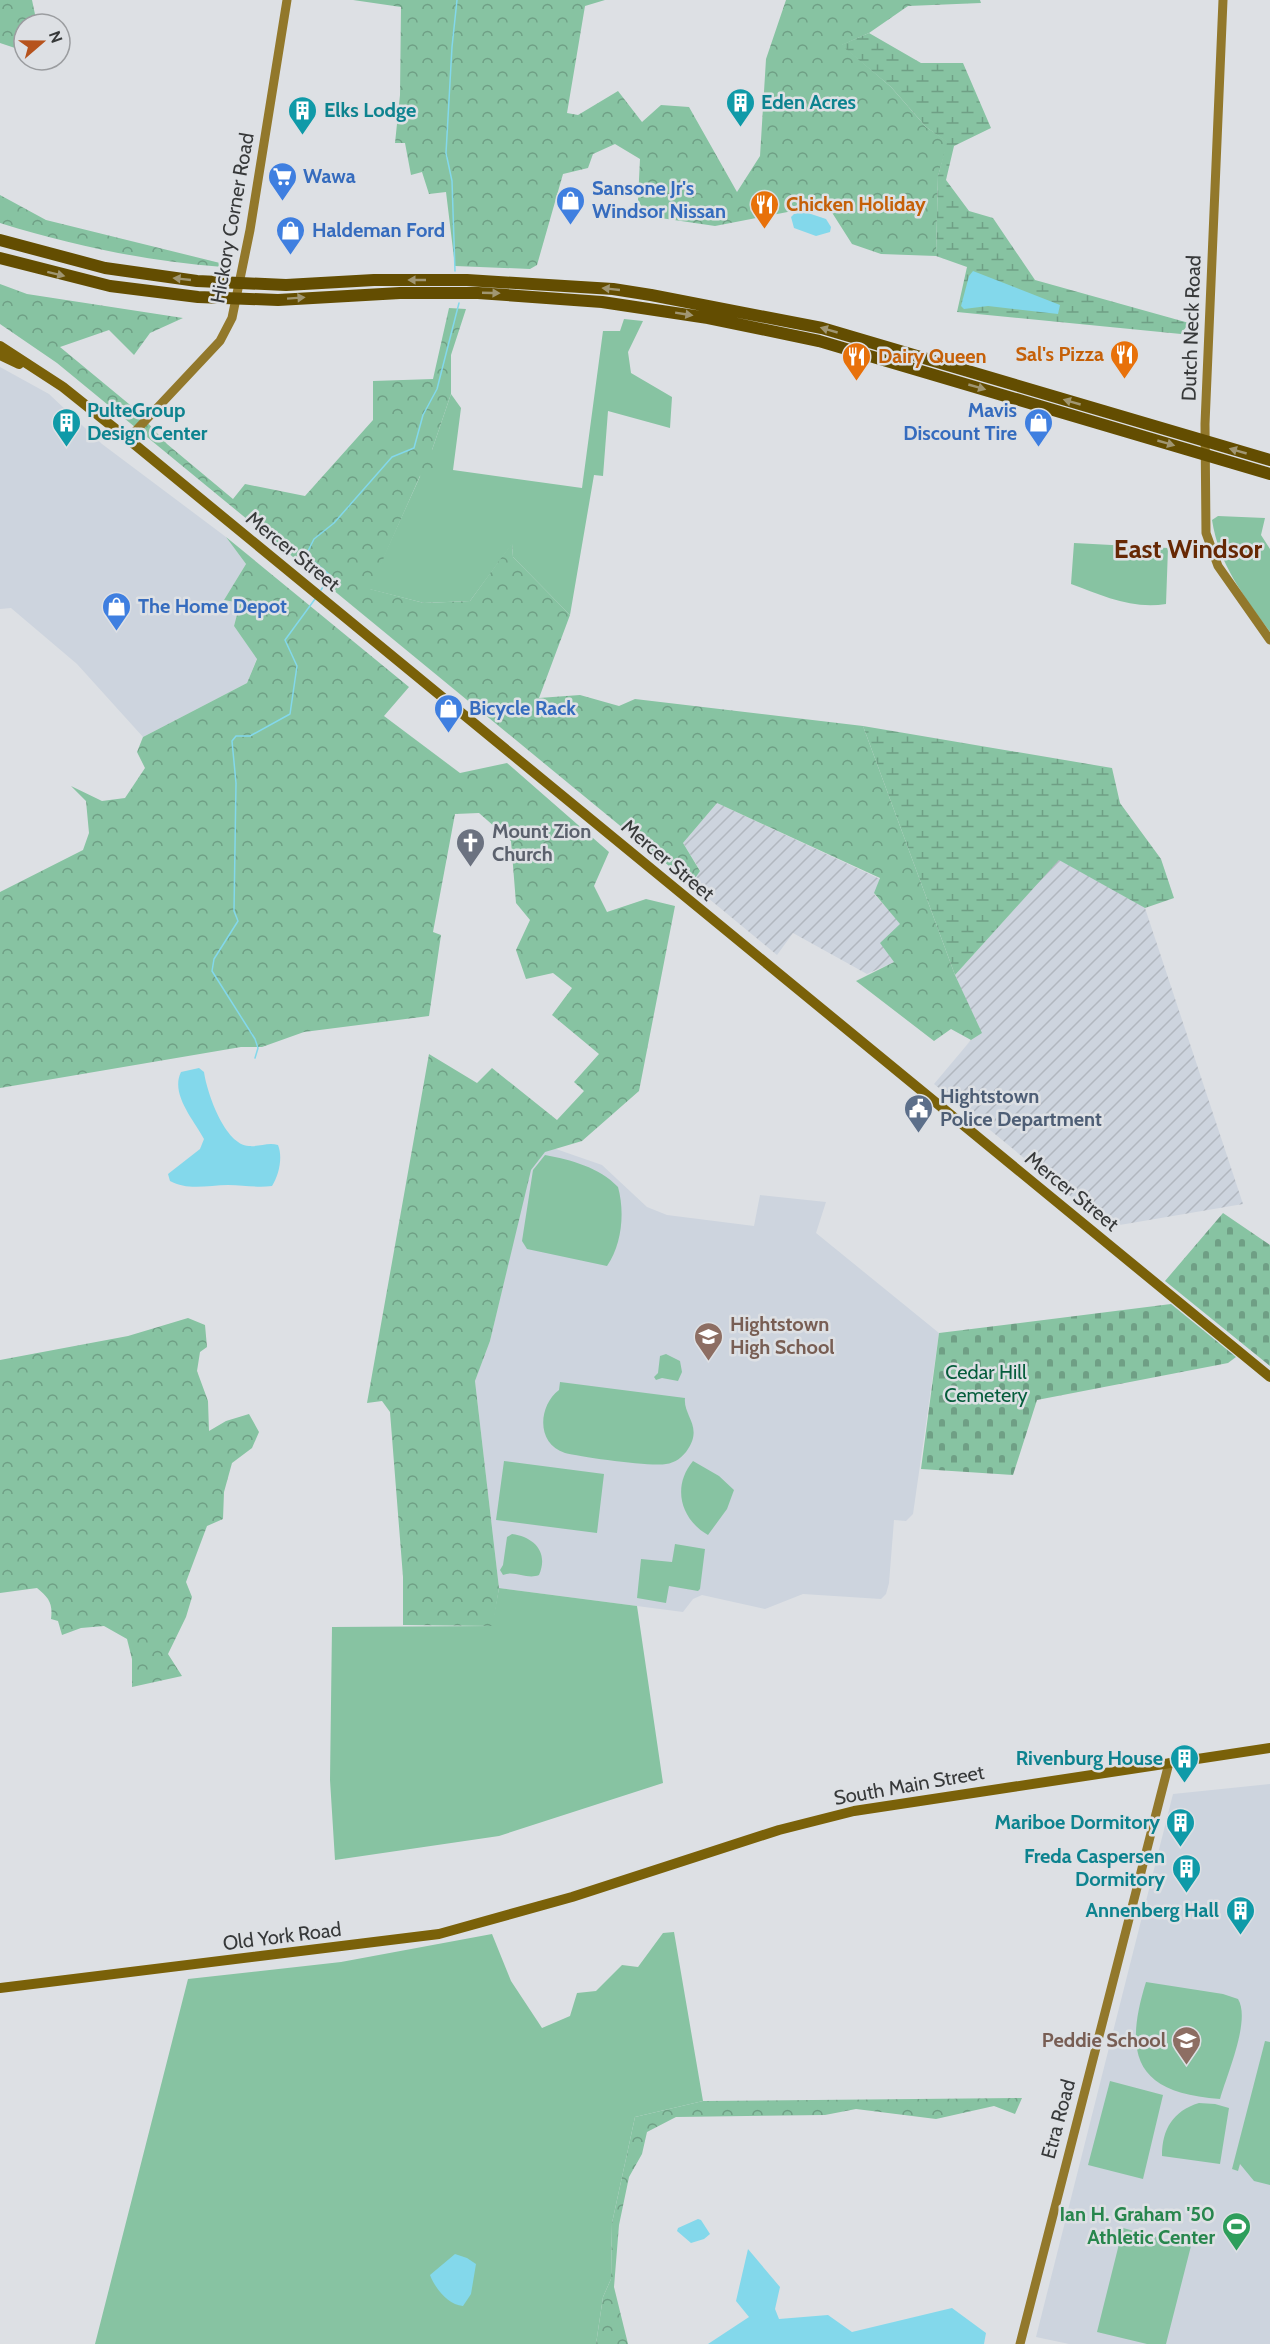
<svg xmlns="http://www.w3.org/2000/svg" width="1270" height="2344" font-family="Cabin,sans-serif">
  <defs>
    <pattern id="industrial-furrows" width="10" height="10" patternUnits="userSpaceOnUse" patternTransform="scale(1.5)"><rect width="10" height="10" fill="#cdd4de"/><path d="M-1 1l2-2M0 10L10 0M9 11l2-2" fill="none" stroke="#b1b7bf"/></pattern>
    <pattern id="forest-crowns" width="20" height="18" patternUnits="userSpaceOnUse" patternTransform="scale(1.5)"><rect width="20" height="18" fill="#87c3a2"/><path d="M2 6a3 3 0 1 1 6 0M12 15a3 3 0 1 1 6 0" fill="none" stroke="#6f9f85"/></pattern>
    <pattern id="wetland-marsh" width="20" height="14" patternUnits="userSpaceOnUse" patternTransform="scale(1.5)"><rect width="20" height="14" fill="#87c3a2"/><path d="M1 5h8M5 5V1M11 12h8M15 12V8" fill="none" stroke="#6f9f85"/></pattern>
    <pattern id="cemetery-stones" width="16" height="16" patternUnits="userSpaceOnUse" patternTransform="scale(1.5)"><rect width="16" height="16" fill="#87c3a2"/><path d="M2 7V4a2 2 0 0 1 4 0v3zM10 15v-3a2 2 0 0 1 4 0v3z" fill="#6f9f85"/></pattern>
  </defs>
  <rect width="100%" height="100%" fill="#dde0e4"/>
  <!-- built -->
  <path fill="#cdd4de" d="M 0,367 L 49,394 L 102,444 L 226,537 L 246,564 L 224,600 L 240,603 L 234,626 L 257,658 L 247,683 L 143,737 L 77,664 L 11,608 L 0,609 Z
    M 553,1148 L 602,1165 L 647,1207 L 667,1215 L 754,1226 L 760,1195 L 826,1202 L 816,1233 L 939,1333 L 913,1514 L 906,1521 L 894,1520 L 889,1583 L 886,1594 L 881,1599 L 803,1594 L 765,1609 L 702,1595 L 693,1599 L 683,1612 L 499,1588 L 475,1381 L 490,1341 L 530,1170 L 544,1152 Z
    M 1270,1784 L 1270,2344 L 1069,2344 L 1036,2337 L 1173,1794 Z"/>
  <!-- industrial -->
  <path fill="url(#industrial-furrows)" d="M 717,803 L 880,879 L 874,894 L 901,924 L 894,962 L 867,974 L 793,933 L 777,955 L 691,884 L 700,870 L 683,843 Z
    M 1059,859 L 1145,908 L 1243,1204 L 1108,1227 L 934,1084 L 971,1040 L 981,1033 L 955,975 Z"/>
  <!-- green -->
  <path fill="#87c3a2" d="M 624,319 L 643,321 L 628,352 L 631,373 L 672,397 L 670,428 L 608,411 L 603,476 L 594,475 L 570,615 L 513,557 L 512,544 L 470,601 L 424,603 L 369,589 L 432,450 L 451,394 L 461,408 L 453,470 L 582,488 L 603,331 L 620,331 Z
    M 1218,516 L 1265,518 L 1261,535 L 1270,549 L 1270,632 C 1244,596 1219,565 1212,520 Z
    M 1074,543 L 1168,548 L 1166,604 C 1133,610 1101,595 1071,584 Z
    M 545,1155 C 571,1160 599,1167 618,1187 C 625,1212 622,1245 607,1266 L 527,1249 L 522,1241 L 533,1170 Z
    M 666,1354 L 680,1361 L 682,1372 L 678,1381 L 662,1378 L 656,1380 L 654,1377 L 658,1373 L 660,1356 Z
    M 560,1382 L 685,1398 C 683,1416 703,1426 688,1449 C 683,1457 675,1463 666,1464 C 651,1467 581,1457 565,1453 C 536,1444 538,1406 559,1390 Z
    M 504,1461 L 604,1474 L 597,1533 L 496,1520 Z
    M 693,1461 L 719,1476 L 734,1490 L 727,1509 L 708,1535 C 680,1519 672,1486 693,1461 Z
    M 512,1534 C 534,1537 549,1552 539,1575 C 527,1580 515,1570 503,1575 L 500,1570 L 503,1565 L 507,1537 Z
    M 675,1544 L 705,1549 L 700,1589 L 698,1591 L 669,1586 L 666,1603 L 637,1598 L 641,1559 L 672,1562 Z
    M 499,1588 L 637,1606 L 663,1783 L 499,1836 L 335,1860 L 330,1780 L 332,1627 L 492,1626 Z
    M 674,1932 L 703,2101 L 635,2117 L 612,2223 L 611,2279 L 603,2297 L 596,2344 L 95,2344 L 188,1979 L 341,1962 L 492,1934 L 511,1981 L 542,2028 L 570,2016 L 577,1993 L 596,1991 L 622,1965 L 638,1967 L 663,1933 Z
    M 1146,1982 L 1223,1994 L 1238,1999 C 1251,2020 1227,2074 1220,2099 C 1136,2093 1123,2056 1146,1982 Z
    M 1265,2041 L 1270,2042 L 1270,2185 L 1254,2181 L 1240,2164 L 1238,2171 L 1232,2169 Z
    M 1110,2081 L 1163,2095 L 1143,2179 L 1088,2165 Z
    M 1199,2103 L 1215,2104 L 1229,2108 L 1220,2164 L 1162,2156 C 1162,2129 1173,2111 1199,2103 Z
    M 1123,2228 L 1191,2246 L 1166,2344 L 1147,2344 L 1097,2332 Z"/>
  <!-- forest -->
  <path fill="url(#forest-crowns)" d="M 0,0 L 32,0 L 37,24 L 24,24 L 24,51 L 0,43 Z
    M 353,0 L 605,0 L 585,6 L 567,113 L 578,115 L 618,91 L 642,122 L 661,105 L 689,107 L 737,192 L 760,156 L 766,59 L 786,0 L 980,0 L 981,3 L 908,6 L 869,33 L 842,45 L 891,87 L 926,127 L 948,142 L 938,176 L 936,256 L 881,254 L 852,244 L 831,211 L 813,207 L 715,226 L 647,216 L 638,200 L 640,159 L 615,144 L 593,154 L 588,168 L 563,174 L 537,265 L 530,269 L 455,266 L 446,192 L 429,194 L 422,172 L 411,175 L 405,143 L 395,143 L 400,95 L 401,7 Z
    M 0,195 L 46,220 L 220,263 L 223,267 C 146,261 74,246 0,223 Z
    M 0,284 L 27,294 L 183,318 L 150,333 L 134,355 L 109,330 L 60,347 L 135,409 L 167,444 L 233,499 L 245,484 L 305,496 L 373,420 L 373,381 L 433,379 L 449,308 L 466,309 L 451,355 L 451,394 L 432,450 L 439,472 L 420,476 L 370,589 L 424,603 L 470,601 L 512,543 L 513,557 L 570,615 L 539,698 L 580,695 L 619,706 L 635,699 L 863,726 L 955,975 L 982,1033 L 971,1040 L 951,1029 L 934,1041 L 856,981 L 894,962 L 880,943 L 900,924 L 874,893 L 880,878 L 717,803 L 683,843 L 700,871 L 691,884 L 57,363 L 0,324 Z
    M 226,537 L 409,687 L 384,716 L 460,773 L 507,763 L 609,852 L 594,886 L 607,912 L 646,899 L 675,906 L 639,1091 L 582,1141 L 545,1152 L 531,1170 L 490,1341 L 475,1381 L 499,1588 L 493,1626 L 403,1625 L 403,1577 L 390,1412 L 382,1401 L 367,1403 L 429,1054 L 477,1083 L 492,1068 L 557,1120 L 584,1091 L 574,1082 L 599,1054 L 552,1015 L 572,988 L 553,973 L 526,979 L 516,950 L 530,920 L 516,903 L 511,841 L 479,813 L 455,814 L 433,932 L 441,935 L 429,1016 L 304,1032 L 262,1047 L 241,1047 L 0,1088 L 0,892 L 83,850 L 89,833 L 86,801 L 71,786 L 102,801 L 125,798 L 145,768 L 137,752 L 143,737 L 247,683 L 257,659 L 234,626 L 240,603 L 224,600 L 246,564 Z
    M 188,1318 L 205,1325 L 207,1347 L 200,1352 L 197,1371 L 208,1401 L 209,1431 L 226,1421 L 249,1414 L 259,1432 L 252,1448 L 232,1463 L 224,1492 L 223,1519 L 207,1526 L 186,1582 L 192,1597 L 186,1617 L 168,1654 L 182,1676 L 132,1687 L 132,1659 L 127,1639 L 104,1626 L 81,1628 L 62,1635 L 58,1621 L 51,1619 C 53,1603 49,1598 37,1588 L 0,1593 L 0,1360 L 128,1336 Z
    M 1022,2098 L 1015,2114 L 994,2106 L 936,2119 L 856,2109 L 825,2115 L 676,2117 L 647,2132 L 642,2154 L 629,2177 L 619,2225 L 614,2287 L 628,2344 L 596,2344 L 603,2297 L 611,2279 L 612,2223 L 635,2117 L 703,2101 Z"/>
  <!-- wetland -->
  <path fill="url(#wetland-marsh)" d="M 869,33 L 921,63 L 963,63 L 991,128 L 954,146 L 946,180 L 969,211 L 993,218 L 1035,280 L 1189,323 L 1181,334 L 957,312 L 967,267 L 936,256 L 938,176 L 947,142 L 926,127 L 891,87 L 841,45 Z
    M 863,726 L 1112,768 L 1120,803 L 1161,859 L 1174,898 L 1145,908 L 1059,860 L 955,975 Z"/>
  <!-- cemetery -->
  <path fill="url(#cemetery-stones)" d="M 1223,1213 L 1270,1245 L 1270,1366 L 1165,1281 Z
    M 1171,1304 L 1236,1357 L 1228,1363 L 1037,1400 L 1013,1475 L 921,1469 L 939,1333 Z"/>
  <!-- water -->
  <path fill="#83d8eb" d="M 805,212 L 826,219 L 831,227 L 830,232 L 816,236 L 794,228 L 791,217 L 794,214 Z
    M 973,271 L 1060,305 L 1058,314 L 988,306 L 964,309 L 961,306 L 969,276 Z
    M 199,1068 L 204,1072 C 207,1093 225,1145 249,1146 C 259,1147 268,1142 278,1145 C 283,1157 279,1175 272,1186 C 256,1188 244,1185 228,1185 C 209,1185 188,1191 170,1181 L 168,1174 L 200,1149 L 204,1139 C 194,1120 170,1094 181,1072 Z
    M 698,2219 L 701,2220 L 710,2234 L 704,2239 L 691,2243 L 677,2231 L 678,2228 Z
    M 748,2249 L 780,2287 L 775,2309 L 779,2319 L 828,2315 L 852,2332 L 952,2308 L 986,2333 L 984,2344 L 708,2344 L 749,2317 L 736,2301 Z
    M 455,2254 L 467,2258 L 476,2264 L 471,2294 L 463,2306 C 448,2305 435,2288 430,2275 Z"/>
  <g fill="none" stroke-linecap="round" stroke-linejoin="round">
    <!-- stream -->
    <path stroke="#83d8eb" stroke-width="1.5" d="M 455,271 L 452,181 L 446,153 L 452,47 L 457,0
      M 321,590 L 330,575 L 306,555 L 314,539 L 334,523 L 392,457 L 414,448 L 423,415 L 437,389 L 459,303
      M 255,1058 L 258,1048 L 255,1039 L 212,971 L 214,959 L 238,921 L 234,911 L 236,783 L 232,741 L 236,736 L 250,736 L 290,714 L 297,666 L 285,640 L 315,599"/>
    <!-- secondary -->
    <path stroke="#92782b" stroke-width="9" d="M 1223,0 L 1205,424 L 1206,533 L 1218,566 L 1270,640
      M 128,439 L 220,341 L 232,318 L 250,230 L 287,0
      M 1020,2344 L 1169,1763"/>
    <!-- primary -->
    <path stroke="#7a6109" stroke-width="10" d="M 0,346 L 63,387 L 128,439 L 1270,1377
      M 0,355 L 19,364
      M 0,1988 L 439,1934 L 572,1897 L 779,1830 L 854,1811 L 1270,1748"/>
    <!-- highway -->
    <path stroke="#634d01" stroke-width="12" d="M 0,240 L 105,268 L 197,281 L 286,285 L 374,280 L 467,280 L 613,289 L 651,295 L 822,328 L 1270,460
      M 0,258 L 110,286 L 198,297 L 278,300 L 400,293 L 478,293 L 602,302 L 708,318 L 819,341 L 1270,474"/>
  </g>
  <!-- one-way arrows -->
  <defs><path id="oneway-solid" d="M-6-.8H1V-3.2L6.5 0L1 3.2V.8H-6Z" transform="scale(1.5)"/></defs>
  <g fill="#a09672">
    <use href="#oneway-solid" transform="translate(56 274) rotate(14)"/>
    <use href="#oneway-solid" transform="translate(182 279) rotate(-174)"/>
    <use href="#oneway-solid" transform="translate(417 280) rotate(180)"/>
    <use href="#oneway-solid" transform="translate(611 289) rotate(-174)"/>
    <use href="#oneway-solid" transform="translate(491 293) rotate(2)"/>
    <use href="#oneway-solid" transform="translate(296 298) rotate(-4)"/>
    <use href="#oneway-solid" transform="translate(684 314) rotate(9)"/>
    <use href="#oneway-solid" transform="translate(829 330) rotate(-164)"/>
    <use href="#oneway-solid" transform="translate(977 387) rotate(16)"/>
    <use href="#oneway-solid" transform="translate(1072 402) rotate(-164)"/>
    <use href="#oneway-solid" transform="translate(1166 443) rotate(16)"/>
    <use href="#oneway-solid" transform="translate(1238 451) rotate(-164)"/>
  </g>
  <!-- icons -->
  <defs>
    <symbol id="building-pin" viewBox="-11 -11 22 30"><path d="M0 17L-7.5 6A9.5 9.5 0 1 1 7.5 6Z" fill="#0f9aa8" stroke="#dde0e4"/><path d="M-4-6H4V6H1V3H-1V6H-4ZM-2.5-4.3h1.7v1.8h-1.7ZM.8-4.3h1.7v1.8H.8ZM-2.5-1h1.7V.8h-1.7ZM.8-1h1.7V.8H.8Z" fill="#fff"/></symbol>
    <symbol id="supermarket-pin" viewBox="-11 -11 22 30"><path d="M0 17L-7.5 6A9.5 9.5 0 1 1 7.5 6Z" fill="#3f7fe0" stroke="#dde0e4"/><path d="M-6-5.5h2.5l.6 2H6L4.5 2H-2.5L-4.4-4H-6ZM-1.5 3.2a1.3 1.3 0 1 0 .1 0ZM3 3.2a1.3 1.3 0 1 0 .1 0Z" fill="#fff"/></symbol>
    <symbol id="shop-pin" viewBox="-11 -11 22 30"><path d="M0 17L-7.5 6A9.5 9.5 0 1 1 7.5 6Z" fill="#3f7fe0" stroke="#dde0e4"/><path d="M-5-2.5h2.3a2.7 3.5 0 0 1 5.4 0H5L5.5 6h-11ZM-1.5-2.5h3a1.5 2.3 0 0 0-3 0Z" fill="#fff"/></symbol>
    <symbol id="restaurant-pin" viewBox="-11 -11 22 30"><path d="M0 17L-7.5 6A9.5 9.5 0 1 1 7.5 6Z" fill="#e8710a" stroke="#dde0e4"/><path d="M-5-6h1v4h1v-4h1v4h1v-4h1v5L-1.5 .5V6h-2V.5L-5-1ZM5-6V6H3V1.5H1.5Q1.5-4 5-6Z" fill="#fff"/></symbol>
    <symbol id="church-pin" viewBox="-11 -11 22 30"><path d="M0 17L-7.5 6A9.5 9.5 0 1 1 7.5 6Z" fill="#6b7280" stroke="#dde0e4"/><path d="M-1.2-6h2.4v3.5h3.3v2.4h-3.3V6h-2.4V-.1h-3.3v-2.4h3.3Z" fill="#fff"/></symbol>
    <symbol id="civic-pin" viewBox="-11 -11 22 30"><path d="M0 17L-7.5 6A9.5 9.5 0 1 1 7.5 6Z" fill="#5c6f8a" stroke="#dde0e4"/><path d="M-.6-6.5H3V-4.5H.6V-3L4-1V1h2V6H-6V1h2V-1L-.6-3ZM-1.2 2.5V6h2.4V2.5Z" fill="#fff"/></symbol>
    <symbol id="school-pin" viewBox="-11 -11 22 30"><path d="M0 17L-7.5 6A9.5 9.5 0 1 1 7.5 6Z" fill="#8d6e63" stroke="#dde0e4"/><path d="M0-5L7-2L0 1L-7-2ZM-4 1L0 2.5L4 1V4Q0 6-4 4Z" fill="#fff"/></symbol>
    <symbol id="stadium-pin" viewBox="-11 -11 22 30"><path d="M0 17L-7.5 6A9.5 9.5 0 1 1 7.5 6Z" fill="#2e9e5b" stroke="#dde0e4"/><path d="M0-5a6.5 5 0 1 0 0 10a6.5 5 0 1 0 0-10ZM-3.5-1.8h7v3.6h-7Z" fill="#fff"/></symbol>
  </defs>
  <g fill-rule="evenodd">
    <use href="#building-pin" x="724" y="86" width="33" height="45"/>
    <use href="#building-pin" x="286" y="94" width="33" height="45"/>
    <use href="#supermarket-pin" x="266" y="160" width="33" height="45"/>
    <use href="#shop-pin" x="554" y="184" width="33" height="45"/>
    <use href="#restaurant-pin" x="748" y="188" width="33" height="45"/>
    <use href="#shop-pin" x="274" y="214" width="33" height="45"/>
    <use href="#restaurant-pin" x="1108" y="338" width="33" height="45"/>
    <use href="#restaurant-pin" x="840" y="340" width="33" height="45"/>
    <use href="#building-pin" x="50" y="406" width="33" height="45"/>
    <use href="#shop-pin" x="1022" y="406" width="33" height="45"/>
    <use href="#shop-pin" x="100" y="590" width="33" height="45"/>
    <use href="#shop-pin" x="432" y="692" width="33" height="45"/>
    <use href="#church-pin" x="454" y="826" width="33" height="45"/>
    <use href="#civic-pin" x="902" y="1092" width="33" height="45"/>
    <use href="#school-pin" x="692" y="1320" width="33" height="45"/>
    <use href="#building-pin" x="1168" y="1742" width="33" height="45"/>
    <use href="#building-pin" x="1164" y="1806" width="33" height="45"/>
    <use href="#building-pin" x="1170" y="1852" width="33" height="45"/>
    <use href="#building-pin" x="1224" y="1894" width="33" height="45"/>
    <use href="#school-pin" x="1170" y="2024" width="33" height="45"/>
    <use href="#stadium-pin" x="1220" y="2210" width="33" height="45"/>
  </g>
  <g text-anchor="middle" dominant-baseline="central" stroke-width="5" stroke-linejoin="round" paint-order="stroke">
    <!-- culture labels -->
    <g font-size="20" font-weight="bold" fill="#0d838f" stroke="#dde0e4" text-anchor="end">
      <text x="761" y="102" text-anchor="start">Eden Acres</text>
      <text x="324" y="110" text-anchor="start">Elks Lodge</text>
      <text x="87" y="410" text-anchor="start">PulteGroup<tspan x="87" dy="23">Design Center</tspan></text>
      <text x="1163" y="1758">Rivenburg House</text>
      <text x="1160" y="1822">Mariboe Dormitory</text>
      <text x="1165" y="1856">Freda Caspersen<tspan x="1165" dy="23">Dormitory</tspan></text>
      <text x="1219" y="1910">Annenberg Hall</text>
    </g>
    <!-- shop labels -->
    <g font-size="20" font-weight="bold" fill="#366cbe" stroke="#dde0e4" text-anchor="start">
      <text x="303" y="176">Wawa</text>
      <text x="592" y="188">Sansone Jr's<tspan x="592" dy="23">Windsor Nissan</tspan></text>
      <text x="312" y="230">Haldeman Ford</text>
      <text x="1017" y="410" text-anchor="end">Mavis<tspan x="1017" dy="23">Discount Tire</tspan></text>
      <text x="138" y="606">The Home Depot</text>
      <text x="469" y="708">Bicycle Rack</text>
    </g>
    <!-- food labels -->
    <g font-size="20" font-weight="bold" fill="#c56008" stroke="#dde0e4" text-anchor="start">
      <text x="786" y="204">Chicken Holiday</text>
      <text x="1104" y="354" text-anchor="end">Sal's Pizza</text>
      <text x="878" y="356">Dairy Queen</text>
    </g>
    <!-- street labels -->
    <g font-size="20" fill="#37393a" stroke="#dde0e4">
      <text transform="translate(232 218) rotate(-80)">Hickory Corner Road</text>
      <text transform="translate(1191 328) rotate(-88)">Dutch Neck Road</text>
      <text transform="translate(293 551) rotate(39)">Mercer Street</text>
      <text transform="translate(668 860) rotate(40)">Mercer Street</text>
      <text transform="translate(1072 1191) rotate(39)">Mercer Street</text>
      <text transform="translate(909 1785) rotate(-10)">South Main Street</text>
      <text transform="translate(282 1936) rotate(-7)">Old York Road</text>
      <text transform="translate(1058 2119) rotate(-75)">Etra Road</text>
    </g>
    <!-- worship labels -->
    <g font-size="20" font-weight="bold" fill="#5b616d" stroke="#dde0e4" text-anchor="start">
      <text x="492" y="831">Mount Zion<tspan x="492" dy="23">Church</tspan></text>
    </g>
    <!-- service labels -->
    <g font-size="20" font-weight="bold" fill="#4e5e75" stroke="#dde0e4" text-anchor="start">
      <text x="940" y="1096">Hightstown<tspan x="940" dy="23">Police Department</tspan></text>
    </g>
    <!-- education labels -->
    <g font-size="20" font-weight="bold" fill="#785e54" stroke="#dde0e4" text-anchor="start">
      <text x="730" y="1324">Hightstown<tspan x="730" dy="23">High School</tspan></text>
      <text x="1166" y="2040" text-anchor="end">Peddie School</text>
    </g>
    <!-- park labels -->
    <g font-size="20" fill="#065d3c" stroke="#dde0e4">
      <text x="986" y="1372">Cedar Hill<tspan x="986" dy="23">Cemetery</tspan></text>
    </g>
    <!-- leisure labels -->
    <g font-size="20" font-weight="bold" fill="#27864d" stroke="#dde0e4" text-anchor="end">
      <text x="1215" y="2214">Ian H. Graham '50<tspan x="1215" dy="23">Athletic Center</tspan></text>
    </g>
    <!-- district labels -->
    <g font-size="26" font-weight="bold" fill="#662804" stroke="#dde0e4">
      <text x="1188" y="549">East Windsor</text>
    </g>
  </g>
  <!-- north arrow -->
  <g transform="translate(42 42) rotate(70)"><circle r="28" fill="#dde0e4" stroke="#9b9da0" stroke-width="1.5"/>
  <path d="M0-4.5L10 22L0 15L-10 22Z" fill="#b6531d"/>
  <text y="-9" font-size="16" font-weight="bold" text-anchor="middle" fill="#37393a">N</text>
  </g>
</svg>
